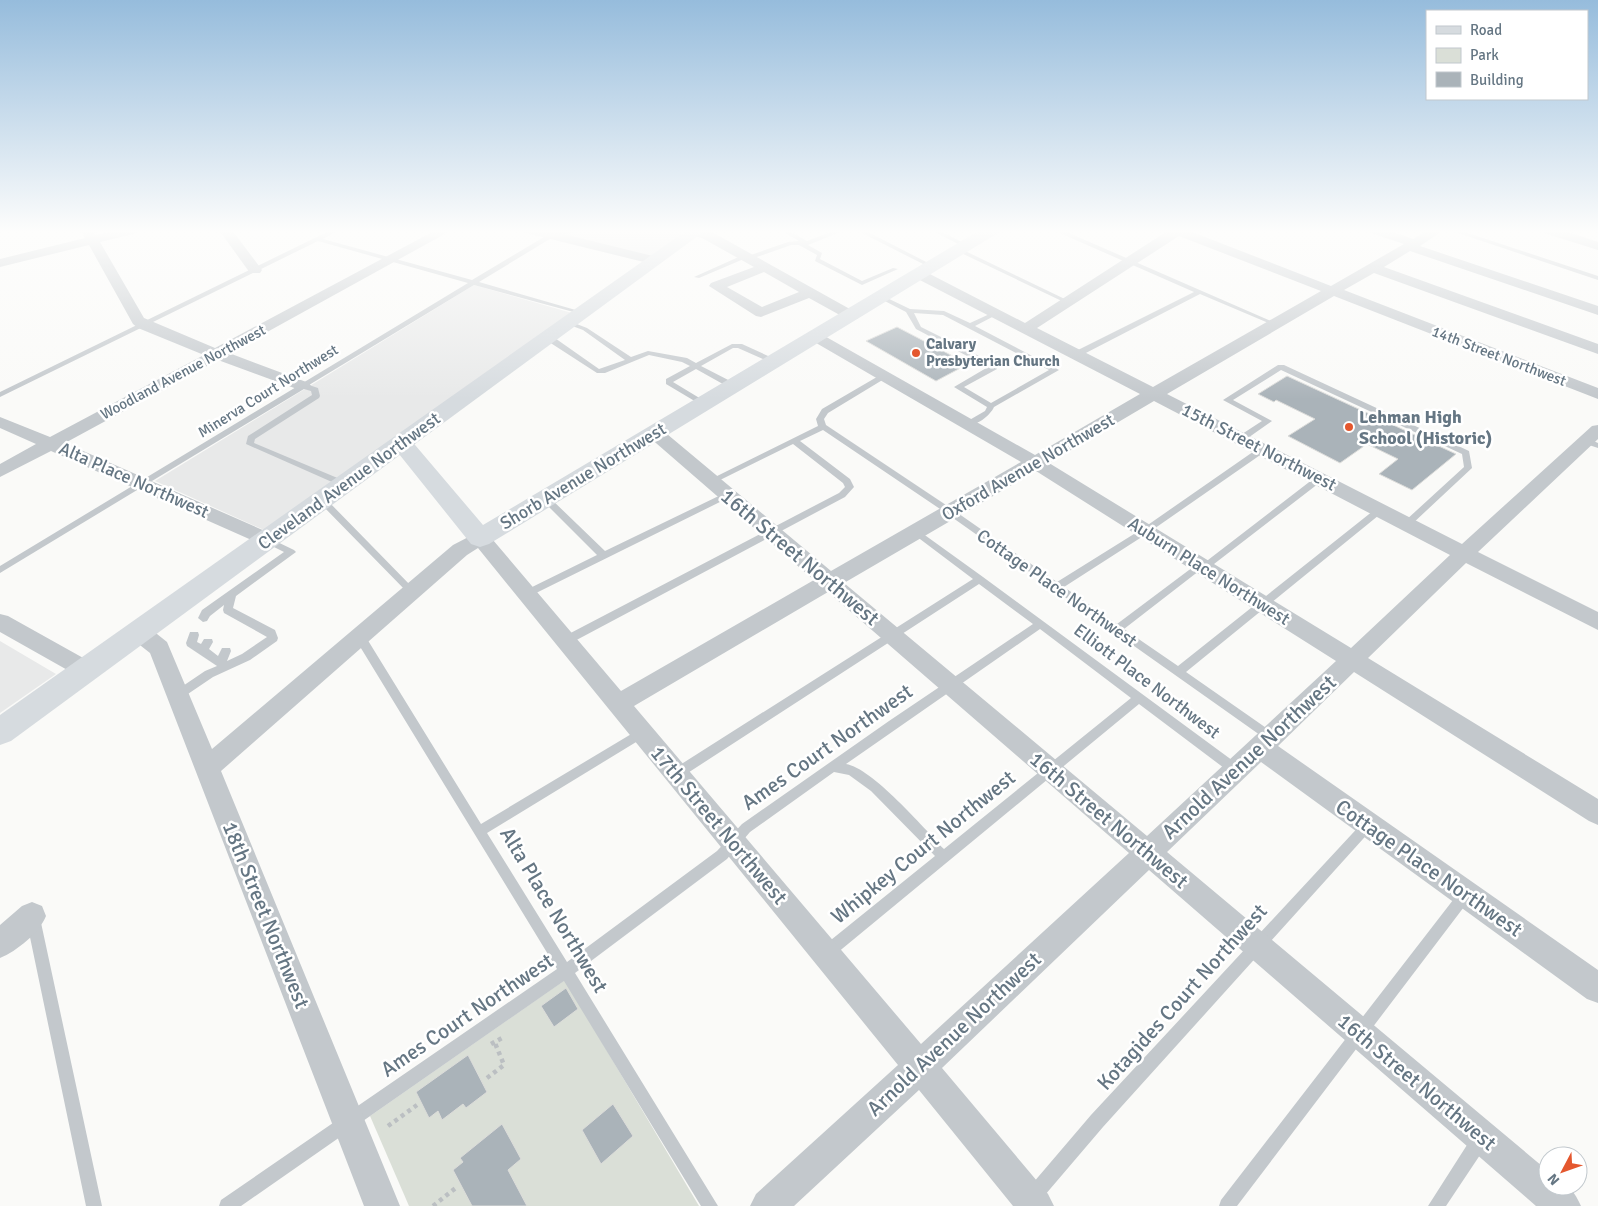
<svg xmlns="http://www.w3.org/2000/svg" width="1598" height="1206" font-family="Signika,sans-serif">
  <rect width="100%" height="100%" fill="#fafaf8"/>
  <!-- built -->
  <path fill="#e8e9e9" d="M 530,230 L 698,230 L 656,261 Z
    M 474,285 L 572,313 L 264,530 L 155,481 Z
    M 0,641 L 56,674 L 0,713 Z"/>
  <!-- green -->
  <path fill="#dadfd7" d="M 565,980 L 699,1206 L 409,1206 L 370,1116 Z"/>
  <!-- building -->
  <path fill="#aab3b9" stroke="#dcdcda" d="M 897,327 L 968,364 L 936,381 L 866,341 Z
    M 1287,376 L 1456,454 L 1412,490 L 1379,474 L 1398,459 L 1367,444 L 1340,463 L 1288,436 L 1315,419 L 1276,400 L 1274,402 L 1258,394 Z
    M 566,988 L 578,1009 L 554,1027 L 541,1006 Z
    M 468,1055 L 487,1092 L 466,1108 L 463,1104 L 442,1120 L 438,1111 L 429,1118 L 416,1092 Z
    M 613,1104 L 633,1136 L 601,1164 L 582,1130 Z
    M 502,1124 L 521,1159 L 508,1170 L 527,1206 L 472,1206 L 453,1170 L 463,1162 L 460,1158 Z"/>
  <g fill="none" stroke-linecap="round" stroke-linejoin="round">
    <!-- path -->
    <path stroke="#bbbfc2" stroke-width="4.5" stroke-dasharray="4 4" stroke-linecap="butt" d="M 491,1044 L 502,1038
      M 487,1078 L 504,1065 L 495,1043
      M 388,1126 L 417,1105
      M 433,1206 L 457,1187"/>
    <!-- lane -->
    <path fill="#c3c8cc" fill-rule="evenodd" d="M 331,230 L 339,230 L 323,239 L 472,280 L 549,234 L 569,230 L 585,230 L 553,237 L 479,282 L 586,313 L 581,314 L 474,285 L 309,385 L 318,388 L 320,396 L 319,398 L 255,439 L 254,443 L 347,482 L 348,484 L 347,486 L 341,486 L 246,444 L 248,436 L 312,395 L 311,391 L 304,389 L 0,573 L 0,566 L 468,283 L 318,241 L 0,397 L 0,392 Z
      M 780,230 L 788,230 L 807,241 L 836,230 L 845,230 L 808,245 L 822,253 L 820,259 L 862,281 L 893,268 L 898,269 L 862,285 L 815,261 L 817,255 L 799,245 L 791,245 L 751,259 L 746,258 L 699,278 L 694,277 L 743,255 L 747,255 L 748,256 L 788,242 L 799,241 Z
      M 856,230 L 864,230 L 934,266 L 929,267 Z
      M 931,230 L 939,230 L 969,246 L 964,247 Z
      M 1053,230 L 1062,230 L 1278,324 L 1273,325 L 1200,294 L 1080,356 L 1074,356 L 1074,352 L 1194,292 Z
      M 1449,230 L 1459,230 L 1598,276 L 1598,280 Z
      M 957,249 L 961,249 L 1071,302 L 1066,303 L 957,251 Z
      M 879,296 L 883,296 L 910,309 L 944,311 L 970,323 L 994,312 L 998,312 L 998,314 L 975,326 L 1059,370 L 994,407 C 990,416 976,426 966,426 L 966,422 L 985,411 L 987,407 L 954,387 L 988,367 L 916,329 L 906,312 L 879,298 ZM 914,313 L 943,315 L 1049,370 L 991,403 L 964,387 L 997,369 L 997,365 L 921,327 Z
      M 569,321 L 587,328 L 631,357 L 648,351 L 687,358 L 696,363 L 732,344 L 742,344 L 779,361 L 778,363 L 772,363 L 738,348 L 733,348 L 701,366 L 736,384 L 736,388 L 730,388 L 696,369 L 673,382 L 706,402 L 707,404 L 703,406 L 666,384 L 666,379 L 690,366 L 682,362 L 649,355 L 605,373 L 597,373 L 546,340 L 546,336 L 552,336 L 599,369 L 625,360 L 583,330 L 567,324 L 566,323 Z
      M 1278,365 L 1284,365 L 1469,451 L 1472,468 L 1411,525 L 1405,525 L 1403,523 L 1405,521 L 1464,467 L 1462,454 L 1281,370 L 1233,400 L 1272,421 L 1245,440 L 1239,440 L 1239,436 L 1262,421 L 1223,400 Z
      M 882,374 L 885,374 L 889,376 L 828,413 L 824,419 L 826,425 L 952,509 L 1057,582 L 1142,529 L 1260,447 L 1266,447 L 1266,451 L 1148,533 L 1064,587 L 1117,624 L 1189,570 L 1208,560 L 1317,476 L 1323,476 L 1324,478 L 1323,480 L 1214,564 L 1195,574 L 1124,629 L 1178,666 L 1378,507 L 1384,507 L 1385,509 L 1384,511 L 1186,672 L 1275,734 L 1277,737 L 1275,740 L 1271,742 L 1267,740 L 946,513 L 823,430 L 800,441 L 850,479 L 854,487 L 845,497 L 569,644 L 561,644 L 560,641 L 561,638 L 839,493 L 845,487 L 843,483 L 793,444 L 714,483 L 711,484 L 707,481 L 818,426 L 816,419 L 822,409 Z
      M 1583,439 L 1589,439 L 1598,443 L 1598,448 L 1583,443 Z
      M 727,492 L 731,495 L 730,497 L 530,596 L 526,598 L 521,594 L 522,592 L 597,555 L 543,501 L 542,499 L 543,497 L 549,497 L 605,551 Z
      M 323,498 L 326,499 L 415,590 L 417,592 L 415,594 L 409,594 L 320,503 L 319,501 L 320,499 Z
      M 915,528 L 983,577 L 1240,766 L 1242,770 L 1240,774 L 1236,775 L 1232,774 L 1139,704 L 831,958 L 826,960 L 821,958 L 819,953 L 821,948 L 935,856 L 871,791 L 849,775 L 834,772 L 750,832 L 727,859 L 575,973 L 718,1206 L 701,1206 L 564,981 L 241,1206 L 219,1206 L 221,1200 L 557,969 L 356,640 L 355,637 L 356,634 L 364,634 L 481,824 L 638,730 L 642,728 L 646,730 L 648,733 L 646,736 L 487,833 L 567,962 L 717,851 L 742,824 L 889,721 L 1033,624 L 979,584 L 680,778 L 676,779 L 672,778 L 670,774 L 672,770 L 973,579 L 912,533 L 910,531 L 912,529 ZM 1040,629 L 1131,698 L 944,849 C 924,828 872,768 846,764 Z
      M 267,537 L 294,550 L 296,552 L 236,596 L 233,608 L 275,630 L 278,638 L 277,641 L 250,660 L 213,677 L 182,698 L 178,699 L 174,698 L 173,695 L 174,692 L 205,671 L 217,666 L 187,646 L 186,643 L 190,632 L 198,632 L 199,635 L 197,642 L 201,644 L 204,639 L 212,639 L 213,642 L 209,649 L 218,656 L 222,648 L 230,648 L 231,651 L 227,661 L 242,654 L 267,637 L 224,613 L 223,610 L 224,605 L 210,616 L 207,621 L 203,622 L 198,618 L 202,610 L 284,552 L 264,542 L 262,540 L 264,538 Z
      M 1368,819 L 1372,821 L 1374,825 L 1372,829 L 1103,1127 L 1039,1202 L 1033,1204 L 1027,1202 L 1025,1196 L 1027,1190 L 1091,1115 L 1364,821 Z
      M 1465,889 L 1470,891 L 1472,895 L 1470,899 L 1237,1206 L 1219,1206 L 1221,1200 L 1460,891 Z
      M 33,912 L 38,913 L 40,918 L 102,1206 L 86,1206 L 26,918 L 28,913 Z
      M 1480,1132 L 1486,1134 L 1488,1140 L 1486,1146 L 1446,1206 L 1428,1206 L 1474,1134 Z"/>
    <!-- street -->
    <path fill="#c3c8cc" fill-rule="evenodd" d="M 81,230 L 94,230 L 96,235 L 117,230 L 140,230 L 138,233 L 100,242 L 144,318 L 215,348 L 436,230 L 452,230 L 229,353 L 309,383 L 311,386 L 309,389 L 297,389 L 218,360 L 65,443 L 274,535 L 277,540 L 274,545 L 267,547 L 51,451 L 0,477 L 0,464 L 36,444 L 0,428 L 0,417 L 50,437 L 204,355 L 138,328 L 133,324 L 89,245 L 0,267 L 0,259 L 85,238 Z
      M 219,230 L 232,230 L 262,270 L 260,273 L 250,273 Z
      M 524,230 L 547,230 L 661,258 L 663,261 L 656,265 L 526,233 Z
      M 691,230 L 712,232 L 857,313 L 859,316 L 857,319 L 847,319 L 809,298 L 761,317 L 756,316 L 709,286 L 711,283 L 754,267 L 702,238 L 692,235 ZM 764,272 L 799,292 L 762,307 L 727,287 Z
      M 1169,230 L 1187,230 L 1331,286 L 1404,244 L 1371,233 L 1369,230 L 1388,230 L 1413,239 L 1428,230 L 1444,230 L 1420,246 L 1598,306 L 1598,315 L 1410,251 L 1384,267 L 1598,344 L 1598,354 L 1374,273 L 1344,290 L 1598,388 L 1598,399 L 1334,296 L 1167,394 L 1462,544 L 1592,426 L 1598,425 L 1598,439 L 1478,552 L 1598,612 L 1598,630 L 1466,563 L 1368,658 L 1598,799 L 1598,825 L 1589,821 L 1354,672 L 1278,746 L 1598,970 L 1598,1003 L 1587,999 L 1261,762 L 1167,852 L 1548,1171 L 1548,1186 C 1568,1186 1572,1186 1581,1206 L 1536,1206 L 1149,870 L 942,1068 L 1048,1194 L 1054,1206 L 1013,1206 L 919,1090 L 794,1206 L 750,1206 L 756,1194 L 898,1065 L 478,548 L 467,555 L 221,771 L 400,1206 L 364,1206 L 150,653 L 131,638 L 128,632 L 131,626 L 139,624 L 147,626 L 167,642 L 212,749 L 453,545 L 480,531 L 487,533 L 621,691 L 814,580 L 649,437 L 646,433 L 649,429 L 655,428 L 661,429 L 831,571 L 1021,462 L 811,340 L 808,337 L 811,334 L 821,334 L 1035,455 L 1140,394 L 914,277 L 912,274 L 919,270 L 924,271 L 1025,323 ZM 1179,236 L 1321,291 L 1153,387 L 1037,328 ZM 1154,401 L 1450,555 L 1351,648 L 1049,463 ZM 1036,471 L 1336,661 L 1147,836 L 844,583 ZM 828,592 L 1129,853 L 921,1044 L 634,706 Z
      M 1542,230 L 1562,230 L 1598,242 L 1598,250 L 1544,233 Z
      M 0,614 L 8,616 L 94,664 L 97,670 L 94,676 L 86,679 L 78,676 L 0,632 Z
      M 32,902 L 42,906 L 46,916 C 39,933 17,951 0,958 L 0,925 L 22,906 Z"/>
    <!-- secondary -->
    <path fill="#d6dbdf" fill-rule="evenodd" d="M 980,230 L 1000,230 L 998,233 L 489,544 L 480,547 L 471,544 L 391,444 L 394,439 L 402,437 L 410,439 L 483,525 Z"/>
    <!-- primary -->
    <path fill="#d6dbdf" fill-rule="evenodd" d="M 687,230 L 706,230 L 11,741 L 0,745 L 0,715 Z"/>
  </g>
  <!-- sky -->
  <linearGradient id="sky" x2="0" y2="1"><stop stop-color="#96bcdc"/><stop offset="0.58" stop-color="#fdfdfc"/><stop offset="1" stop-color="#fdfdfc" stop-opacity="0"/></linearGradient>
  <rect width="1598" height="399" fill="url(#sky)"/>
  <!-- markers -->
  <g fill="#e4572e" stroke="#fff" stroke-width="2">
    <circle cx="916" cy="353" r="5"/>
    <circle cx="1349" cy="427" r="5"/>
  </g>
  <g text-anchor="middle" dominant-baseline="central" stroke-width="5" stroke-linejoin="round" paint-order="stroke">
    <!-- far-poi labels -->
    <g font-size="15" font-weight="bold" fill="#657683" stroke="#fff" text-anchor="start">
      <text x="926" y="344">Calvary<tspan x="926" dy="17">Presbyterian Church</tspan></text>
    </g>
    <!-- far-street labels -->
    <g font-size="15" fill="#657683" stroke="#fff">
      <text transform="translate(1499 356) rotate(21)">14th Street Northwest</text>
      <text transform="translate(183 372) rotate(-28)">Woodland Avenue Northwest</text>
      <text transform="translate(268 391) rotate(-32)">Minerva Court Northwest</text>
    </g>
    <!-- poi labels -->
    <g font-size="18" font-weight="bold" fill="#657683" stroke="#fff" text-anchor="start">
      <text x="1359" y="417">Lehman High<tspan x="1359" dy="21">School (Historic)</tspan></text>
    </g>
    <!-- street labels -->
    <g font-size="18" fill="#657683" stroke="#fff">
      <text transform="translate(1259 447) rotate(27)">15th Street Northwest</text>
      <text transform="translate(1028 467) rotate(-30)">Oxford Avenue Northwest</text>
      <text transform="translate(583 476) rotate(-31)">Shorb Avenue Northwest</text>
      <text transform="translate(134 480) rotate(24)">Alta Place Northwest</text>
      <text transform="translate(349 481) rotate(-36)">Cleveland Avenue Northwest</text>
      <text transform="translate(1209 571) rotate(32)">Auburn Place Northwest</text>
      <text transform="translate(1057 588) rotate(35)">Cottage Place Northwest</text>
      <text transform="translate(1147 681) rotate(37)">Elliott Place Northwest</text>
    </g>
    <!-- near-street labels -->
    <g font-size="21" fill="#657683" stroke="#fff">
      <text transform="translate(800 557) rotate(40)">16th Street Northwest</text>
      <text transform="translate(827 747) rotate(-35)">Ames Court Northwest</text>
      <text transform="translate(1249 757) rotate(-43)">Arnold Avenue Northwest</text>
      <text transform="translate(1109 820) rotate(40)">16th Street Northwest</text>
      <text transform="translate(719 825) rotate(50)">17th Street Northwest</text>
      <text transform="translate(923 847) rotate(-39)">Whipkey Court Northwest</text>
      <text transform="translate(1429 868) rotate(35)">Cottage Place Northwest</text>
      <text transform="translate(554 910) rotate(59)">Alta Place Northwest</text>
      <text transform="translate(266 915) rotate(68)">18th Street Northwest</text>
      <text transform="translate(1182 997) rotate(-48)">Kotagides Court Northwest</text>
      <text transform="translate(467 1015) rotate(-34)">Ames Court Northwest</text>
      <text transform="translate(954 1034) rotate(-43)">Arnold Avenue Northwest</text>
      <text transform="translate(1417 1082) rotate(40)">16th Street Northwest</text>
    </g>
  </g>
  <!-- legend -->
  <rect x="1426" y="10" width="162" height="90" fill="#ffffff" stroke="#c1c8cd"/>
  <rect x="1436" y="26" width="25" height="8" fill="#d6dbdf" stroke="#c1c8cd"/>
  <text x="1470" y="35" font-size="15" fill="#657683">Road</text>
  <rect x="1436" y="48" width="25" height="15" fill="#dadfd7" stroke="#c1c8cd"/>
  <text x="1470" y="60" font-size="15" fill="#657683">Park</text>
  <rect x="1436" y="72" width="25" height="15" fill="#aab3b9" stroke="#c1c8cd"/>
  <text x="1470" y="85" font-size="15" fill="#657683">Building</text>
  <!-- north arrow -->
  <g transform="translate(1563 1171) rotate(229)"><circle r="24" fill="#ffffff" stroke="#c1c8cd"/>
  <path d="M0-4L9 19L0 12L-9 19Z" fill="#e4572e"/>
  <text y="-8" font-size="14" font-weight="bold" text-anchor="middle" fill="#657683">N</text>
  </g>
</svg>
